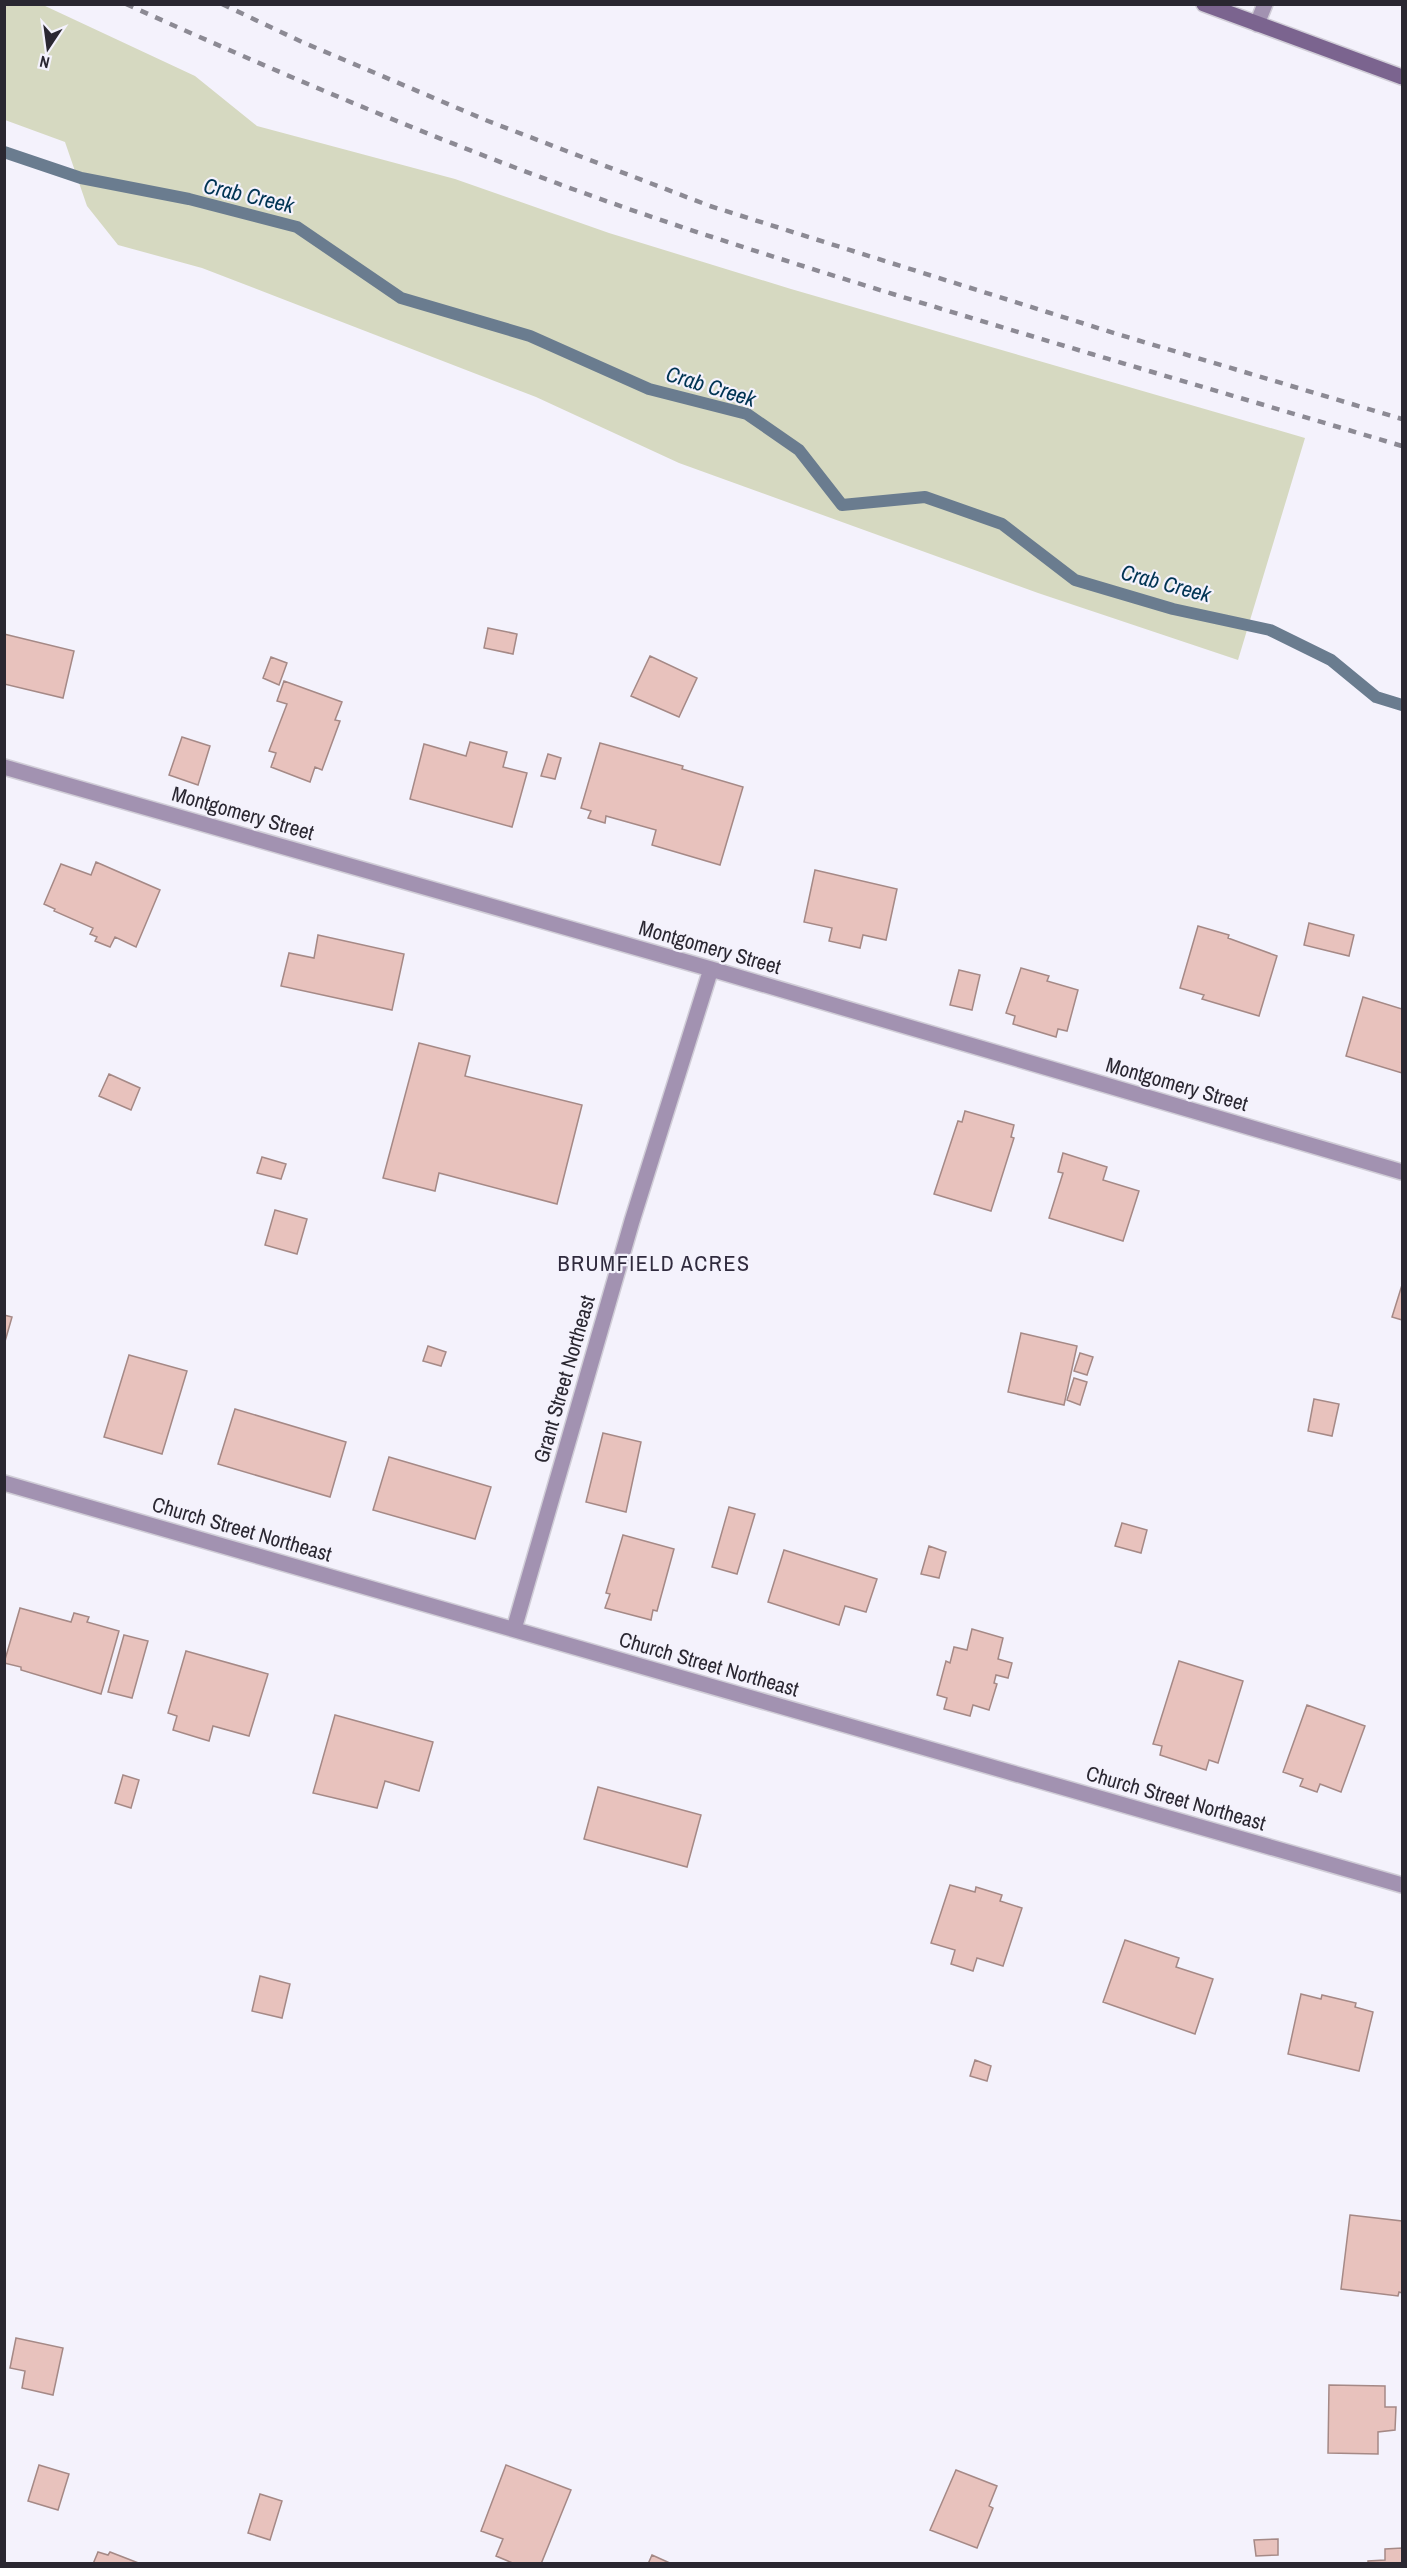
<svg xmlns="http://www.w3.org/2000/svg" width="1407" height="2568" font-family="'Archivo Narrow',sans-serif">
  <rect width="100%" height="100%" fill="#f4f2fc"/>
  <!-- green -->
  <path fill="#d6d9c1" d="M 4,5 L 43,5 L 195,76 L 257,126 L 455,179 L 609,233 L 791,289 L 1305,438 L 1238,660 L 1038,593 L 679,463 L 536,397 L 202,268 L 118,245 L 87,206 L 65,142 L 5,120 Z"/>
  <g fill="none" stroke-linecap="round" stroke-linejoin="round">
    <!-- stream -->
    <path stroke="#6a7c8f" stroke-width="12" d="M 4,152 L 81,178 L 189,199 L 297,227 L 401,298 L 530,336 L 649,389 L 747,414 L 799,450 L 842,505 L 925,497 L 1002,524 L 1075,580 L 1173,609 L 1270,630 L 1331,660 L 1376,697 L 1402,705"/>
  </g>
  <!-- building -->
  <path fill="#e8c2bd" stroke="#a58986" stroke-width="1.5" d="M 488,628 L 517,634 L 513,654 L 484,648 Z
    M 4,634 L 74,651 L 63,698 L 4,684 Z
    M 650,656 L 697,678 L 679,717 L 631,696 Z
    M 271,657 L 287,663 L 279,685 L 263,678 Z
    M 284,681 L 342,702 L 335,720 L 340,721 L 322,770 L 315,767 L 310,782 L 271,767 L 276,753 L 269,751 L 287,704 L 277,701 Z
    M 182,737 L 210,746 L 198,785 L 169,775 Z
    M 470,742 L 507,752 L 503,767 L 527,773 L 512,827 L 410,799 L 424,744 L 466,756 Z
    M 600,743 L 683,766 L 682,769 L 743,787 L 720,865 L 652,845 L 656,830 L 606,816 L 605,823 L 588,818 L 591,811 L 581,808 Z
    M 548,754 L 561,758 L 555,779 L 541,776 Z
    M 96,862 L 160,890 L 136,947 L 115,937 L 110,947 L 95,941 L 97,937 L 90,934 L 93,928 L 54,911 L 55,909 L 44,904 L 61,864 L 91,875 Z
    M 815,870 L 897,889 L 886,940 L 863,935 L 860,948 L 829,941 L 832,928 L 804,922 Z
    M 1309,923 L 1354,935 L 1349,956 L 1304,945 Z
    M 1198,926 L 1229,935 L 1228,938 L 1277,956 L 1259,1016 L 1202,999 L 1204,995 L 1180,988 Z
    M 318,935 L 404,954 L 392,1010 L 281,986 L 289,953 L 314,958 Z
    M 1021,968 L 1049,976 L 1047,981 L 1078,990 L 1067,1031 L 1058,1029 L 1056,1037 L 1013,1024 L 1015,1016 L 1006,1013 Z
    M 959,970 L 980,975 L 972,1010 L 950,1005 Z
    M 1363,997 L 1402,1009 L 1402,1073 L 1346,1056 Z
    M 419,1043 L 470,1056 L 465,1076 L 582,1105 L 557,1204 L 439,1173 L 435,1191 L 383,1178 Z
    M 109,1074 L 140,1088 L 131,1110 L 99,1096 Z
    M 965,1111 L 1014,1125 L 1011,1137 L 1014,1138 L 991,1211 L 934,1194 L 958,1121 L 962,1122 Z
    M 1063,1153 L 1107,1167 L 1103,1180 L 1139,1191 L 1123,1241 L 1049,1218 L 1063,1173 L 1058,1172 Z
    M 262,1157 L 286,1164 L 281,1179 L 257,1173 Z
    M 275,1210 L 307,1219 L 297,1254 L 265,1245 Z
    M 1402,1285 L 1402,1320 L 1392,1317 Z
    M 4,1315 L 12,1317 L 4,1345 Z
    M 1021,1333 L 1077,1346 L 1064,1405 L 1008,1392 Z
    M 428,1346 L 446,1352 L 441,1366 L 423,1361 Z
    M 1080,1353 L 1093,1357 L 1087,1375 L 1074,1371 Z
    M 129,1355 L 187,1371 L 162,1454 L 104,1437 Z
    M 1074,1378 L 1087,1382 L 1080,1405 L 1067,1400 Z
    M 1314,1399 L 1339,1404 L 1332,1436 L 1308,1431 Z
    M 235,1409 L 346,1442 L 330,1497 L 218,1464 Z
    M 603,1433 L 641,1442 L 626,1512 L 586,1502 Z
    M 389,1457 L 491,1487 L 475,1539 L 373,1510 Z
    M 729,1507 L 755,1514 L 737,1574 L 712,1567 Z
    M 1122,1523 L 1147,1530 L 1141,1553 L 1115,1546 Z
    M 623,1535 L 674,1549 L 657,1611 L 653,1610 L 651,1620 L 605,1608 L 610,1594 L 606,1593 Z
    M 929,1546 L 946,1552 L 939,1578 L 921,1574 Z
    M 784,1550 L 877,1579 L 866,1612 L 845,1606 L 839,1625 L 768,1602 Z
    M 20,1608 L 71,1622 L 74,1613 L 89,1617 L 87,1622 L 119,1631 L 101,1694 L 21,1670 L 21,1667 L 4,1663 Z
    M 972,1629 L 1003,1638 L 998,1659 L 1012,1663 L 1008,1678 L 996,1675 L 994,1683 L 997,1684 L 989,1710 L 973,1705 L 970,1716 L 944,1709 L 947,1698 L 937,1695 L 946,1661 L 950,1663 L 954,1647 L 967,1650 Z
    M 124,1635 L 148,1641 L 132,1698 L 108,1692 Z
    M 186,1651 L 268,1674 L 249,1736 L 213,1726 L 209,1741 L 173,1730 L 177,1716 L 168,1713 Z
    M 1179,1661 L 1243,1681 L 1218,1763 L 1209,1760 L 1206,1770 L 1160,1755 L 1162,1746 L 1153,1744 Z
    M 1307,1705 L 1365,1726 L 1341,1792 L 1320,1784 L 1317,1792 L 1300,1786 L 1303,1779 L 1283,1772 Z
    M 335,1715 L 433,1742 L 419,1791 L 385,1781 L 377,1808 L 313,1793 Z
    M 123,1775 L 139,1780 L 131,1808 L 115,1803 Z
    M 598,1787 L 701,1815 L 687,1867 L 584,1839 Z
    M 950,1885 L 975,1892 L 976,1887 L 1002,1895 L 1000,1901 L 1022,1908 L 1003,1966 L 977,1958 L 973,1971 L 951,1964 L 955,1950 L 931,1943 Z
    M 1125,1940 L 1179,1958 L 1176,1967 L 1213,1979 L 1195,2034 L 1103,2002 Z
    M 260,1976 L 290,1984 L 282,2018 L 252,2011 Z
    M 1301,1994 L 1321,1999 L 1322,1995 L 1356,2003 L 1355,2007 L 1373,2012 L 1359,2071 L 1288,2054 Z
    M 975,2060 L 991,2066 L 987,2081 L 970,2076 Z
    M 1350,2215 L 1402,2221 L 1402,2293 L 1399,2292 L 1398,2296 L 1341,2289 Z
    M 16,2338 L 63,2348 L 53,2395 L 22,2388 L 25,2371 L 10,2368 Z
    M 1329,2385 L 1385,2386 L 1385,2407 L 1396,2407 L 1395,2430 L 1378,2432 L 1378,2454 L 1328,2453 Z
    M 39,2465 L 69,2474 L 58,2510 L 28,2501 Z
    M 506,2465 L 571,2490 L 541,2564 L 515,2564 L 496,2556 L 503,2539 L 481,2531 Z
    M 956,2470 L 997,2486 L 989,2506 L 993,2508 L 977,2548 L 930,2530 Z
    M 260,2494 L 282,2501 L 270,2540 L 248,2533 Z
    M 1278,2539 L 1278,2555 L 1256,2556 L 1254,2540 Z
    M 1402,2548 L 1402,2564 L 1368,2564 L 1368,2561 L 1385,2560 L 1385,2549 Z
    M 98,2552 L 108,2555 L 110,2552 L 141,2564 L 93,2564 Z
    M 652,2555 L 672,2564 L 648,2564 Z"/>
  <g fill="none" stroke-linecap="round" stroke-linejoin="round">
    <defs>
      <path id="minor" d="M 1257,24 L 1265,4
        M 4,767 L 711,969 L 1402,1172
        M 4,1483 L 1402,1885
        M 514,1629 L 632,1221 L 711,969"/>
      <path id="secondary" d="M 1204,4 L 1402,77"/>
    </defs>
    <!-- minor casing -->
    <use href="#minor" stroke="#d0cdd7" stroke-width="18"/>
    <!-- secondary casing -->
    <use href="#secondary" stroke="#d0cdd7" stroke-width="18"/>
    <!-- minor -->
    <use href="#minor" stroke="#a292b1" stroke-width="15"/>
    <!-- secondary -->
    <use href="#secondary" stroke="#7b648f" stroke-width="15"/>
    <!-- rail -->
    <path stroke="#8c8a94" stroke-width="4.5" stroke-dasharray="8 8" stroke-linecap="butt" d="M 126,4 C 314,89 504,169 700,233 C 933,309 1168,376 1402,446
      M 222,4 L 302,42 L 488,121 L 710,206 L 1117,334 L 1402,419"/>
  </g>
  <g text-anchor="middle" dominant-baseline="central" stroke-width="4.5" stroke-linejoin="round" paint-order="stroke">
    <!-- street labels -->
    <g font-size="21" fill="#2a2731" stroke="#f4f2fc">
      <text transform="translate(243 813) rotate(16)">Montgomery Street</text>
      <text transform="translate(710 947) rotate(16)">Montgomery Street</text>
      <text transform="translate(1177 1084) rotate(16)">Montgomery Street</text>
      <text transform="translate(564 1379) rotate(-74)">Grant Street Northeast</text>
      <text transform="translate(242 1529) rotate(16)">Church Street Northeast</text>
      <text transform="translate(709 1664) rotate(16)">Church Street Northeast</text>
      <text transform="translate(1176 1798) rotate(16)">Church Street Northeast</text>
    </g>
    <!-- water labels -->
    <g font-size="22" font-style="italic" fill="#003453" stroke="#f4f2fc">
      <text transform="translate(249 195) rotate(13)">Crab Creek</text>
      <text transform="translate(711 386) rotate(17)">Crab Creek</text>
      <text transform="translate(1166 583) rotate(15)">Crab Creek</text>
    </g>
    <!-- neighbourhood labels -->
    <g font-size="22" letter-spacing="1.5" fill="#302b3e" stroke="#f4f2fc">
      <text x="654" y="1263">BRUMFIELD ACRES</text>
    </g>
  </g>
  <!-- border -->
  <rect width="1407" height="2568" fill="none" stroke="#2a2731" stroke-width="12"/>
  <!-- north arrow -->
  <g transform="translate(48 48) rotate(193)" stroke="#f4f2fc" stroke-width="4.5" paint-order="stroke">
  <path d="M0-4.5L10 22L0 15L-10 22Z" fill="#2a2731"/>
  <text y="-9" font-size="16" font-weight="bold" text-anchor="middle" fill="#2a2731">N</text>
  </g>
</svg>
